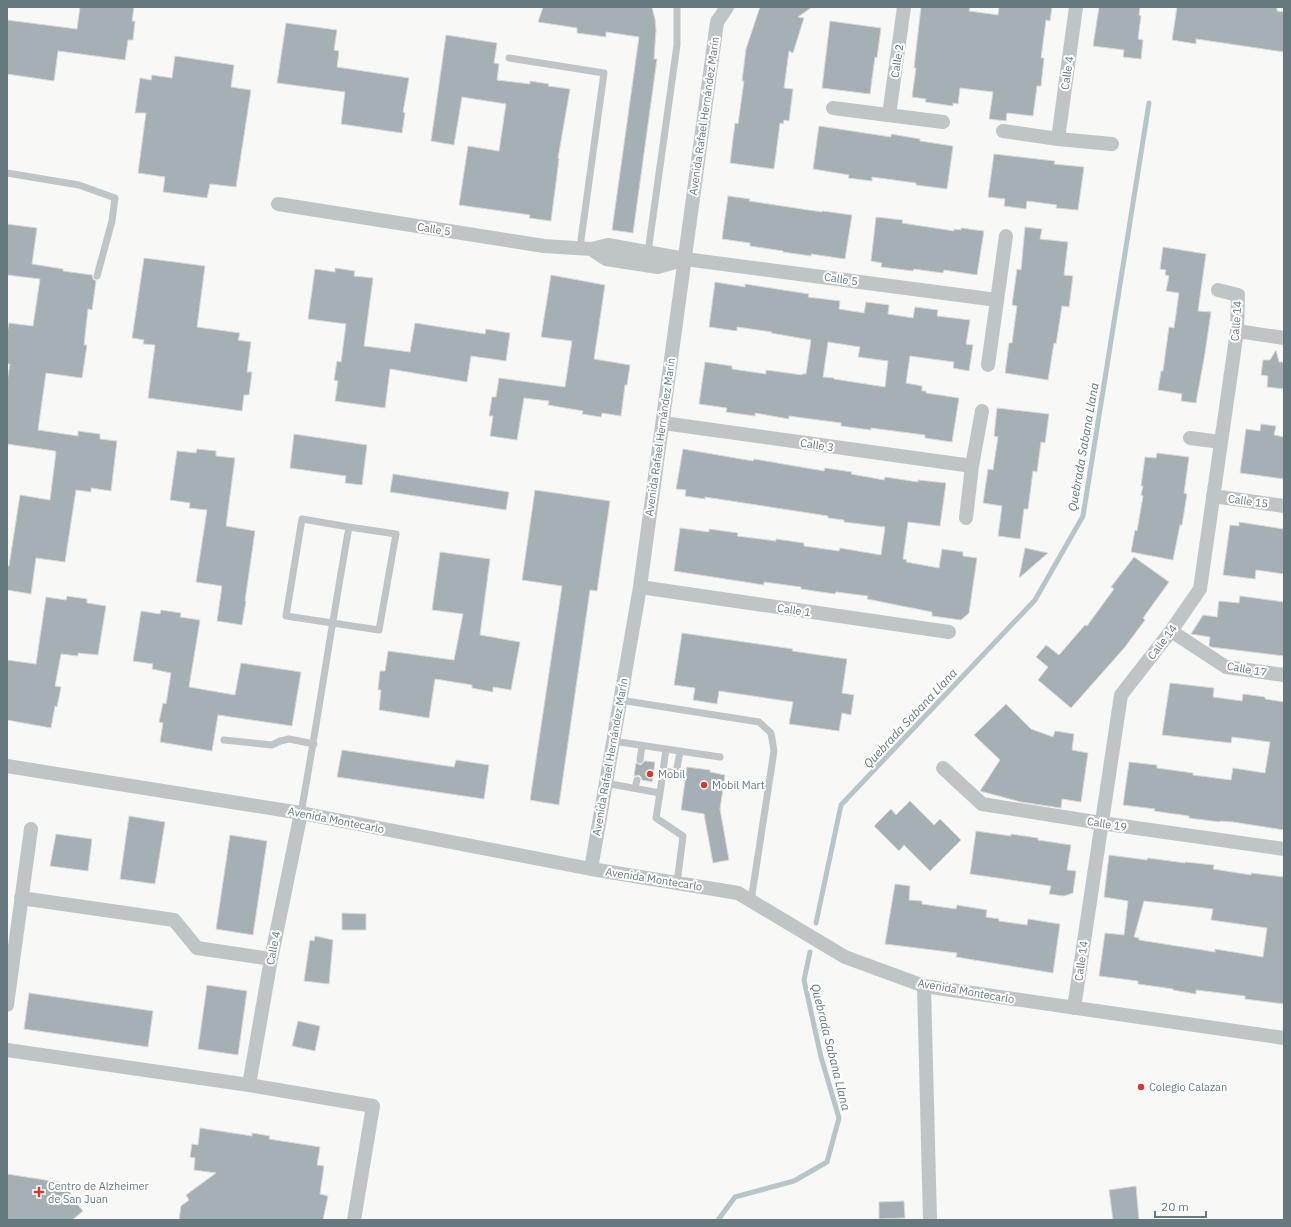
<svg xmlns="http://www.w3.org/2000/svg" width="1291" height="1227" font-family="'IBM Plex Sans',sans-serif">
  <rect width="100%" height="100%" fill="#f8f8f6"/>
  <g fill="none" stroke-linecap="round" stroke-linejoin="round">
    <!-- stream -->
    <path stroke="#b6c5c7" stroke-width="5" d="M 816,923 L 841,805 L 1035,600 L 1083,516 L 1149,103
      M 718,1220 L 735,1197 L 794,1181 L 827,1162 L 839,1118 L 821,1057 L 804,980 L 810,952"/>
  </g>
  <!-- building -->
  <path fill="#a4b0b3" stroke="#dad9d8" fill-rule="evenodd" d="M 80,7 L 134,7 L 132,21 L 135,21 L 133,40 L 128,40 L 125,60 L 58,51 L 54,81 L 7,74 L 7,20 L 77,29 Z
    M 543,7 L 652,7 L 655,19 L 656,30 L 654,59 L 657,59 L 633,233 L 612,230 L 639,37 L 606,32 L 606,37 L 577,33 L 577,28 L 538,22 Z
    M 760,7 L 812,7 L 798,17 L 804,18 L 793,53 L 789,51 L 784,88 L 793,89 L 789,121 L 784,120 L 783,124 L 780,123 L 774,169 L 730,163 L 735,123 L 738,124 L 744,81 L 742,81 L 746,49 Z
    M 921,7 L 970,7 L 969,11 L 998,15 L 999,7 L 1052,7 L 1050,21 L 1046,20 L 1041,58 L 1044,58 L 1041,86 L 1037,86 L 1033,116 L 1007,113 L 1006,121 L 989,119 L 993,92 L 960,88 L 958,104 L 953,103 L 953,106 L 925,102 L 926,99 L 912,97 L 916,68 L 914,68 Z
    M 1099,7 L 1140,7 L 1139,15 L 1141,16 L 1138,39 L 1143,40 L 1141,59 L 1123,57 L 1124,50 L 1093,46 Z
    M 1177,7 L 1277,7 L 1277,11 L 1284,12 L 1284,52 L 1196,39 L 1196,44 L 1172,40 Z
    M 830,21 L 881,28 L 877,58 L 875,57 L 870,94 L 822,88 Z
    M 286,23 L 337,30 L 334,50 L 339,51 L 337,67 L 409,78 L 403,112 L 405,113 L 402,133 L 341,124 L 345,92 L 277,83 Z
    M 446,35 L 497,43 L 494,63 L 499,64 L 497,80 L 530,84 L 530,81 L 549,84 L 548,86 L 570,89 L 558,158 L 559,159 L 551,221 L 529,218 L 530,215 L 459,205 L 468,146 L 499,151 L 506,104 L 462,97 L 454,145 L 431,141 Z
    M 175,56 L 234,65 L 231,87 L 251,90 L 236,187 L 210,184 L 207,198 L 163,192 L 165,177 L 138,173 L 146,113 L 135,113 L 140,78 L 151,80 L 152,75 L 172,78 Z
    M 819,126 L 891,137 L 891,134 L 920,139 L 920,141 L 953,146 L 947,189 L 916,185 L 916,183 L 872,177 L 872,181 L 848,178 L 849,175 L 813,169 Z
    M 994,154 L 1055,161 L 1054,164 L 1084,167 L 1078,210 L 1056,208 L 1057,205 L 1027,201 L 1026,209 L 1004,206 L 1005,199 L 988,197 Z
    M 728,196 L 750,199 L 749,201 L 822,212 L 822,211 L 852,215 L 845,259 L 811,254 L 811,256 L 783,252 L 783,251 L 750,246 L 750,243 L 722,239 Z
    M 876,217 L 903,220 L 902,223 L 954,231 L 954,229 L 961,230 L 961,228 L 984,231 L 977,275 L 944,270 L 943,273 L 914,269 L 913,271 L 881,267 L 882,263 L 871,261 Z
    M 7,224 L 37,228 L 32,264 L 63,269 L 63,271 L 92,275 L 93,279 L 96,281 L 92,310 L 88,309 L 84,345 L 87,345 L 82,378 L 46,373 L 38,430 L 78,436 L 78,431 L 100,434 L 100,439 L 117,441 L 111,491 L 91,488 L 91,492 L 76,490 L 65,562 L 36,558 L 31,594 L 7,590 L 7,566 L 9,566 L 20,495 L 50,500 L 56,452 L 55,451 L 7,444 L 7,381 L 10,364 L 7,364 L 7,333 L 9,323 L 33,326 L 40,279 L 7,275 Z
    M 1025,227 L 1042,229 L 1040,239 L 1068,242 L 1064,275 L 1073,276 L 1069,307 L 1062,306 L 1056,344 L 1054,343 L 1048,380 L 1005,373 L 1009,343 L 1012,343 L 1017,306 L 1012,305 L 1017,269 L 1021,270 Z
    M 1163,247 L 1206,254 L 1198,311 L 1211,312 L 1205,353 L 1196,403 L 1181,401 L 1182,394 L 1158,390 L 1161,371 L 1163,371 L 1169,327 L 1174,328 L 1179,293 L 1166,291 L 1169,276 L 1165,275 L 1166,270 L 1160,269 Z
    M 144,258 L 205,266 L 197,327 L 240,333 L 238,340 L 251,342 L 247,372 L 252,372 L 249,395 L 244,395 L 242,411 L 148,398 L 155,345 L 143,344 L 144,340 L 132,338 Z
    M 335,268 L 355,271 L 354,276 L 373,278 L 364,346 L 410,352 L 415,323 L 485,334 L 486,329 L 510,333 L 506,361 L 471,356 L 467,382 L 390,369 L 385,408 L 335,401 L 338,381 L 334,380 L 337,361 L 341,362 L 346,324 L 308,319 L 315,269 L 335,272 Z
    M 551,275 L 605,285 L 594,359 L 630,365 L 627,385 L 625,385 L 621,416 L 602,413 L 601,417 L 582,414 L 583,411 L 548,405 L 549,401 L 524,398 L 517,440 L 490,436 L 493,416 L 489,416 L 492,397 L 496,397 L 499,378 L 565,387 L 572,341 L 541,337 Z
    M 715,282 L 745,287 L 745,284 L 809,294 L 808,297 L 840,301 L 839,309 L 864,313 L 866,302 L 889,305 L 888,314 L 913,318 L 915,307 L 938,310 L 937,316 L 970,320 L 966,344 L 973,345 L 969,371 L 953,368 L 954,362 L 910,356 L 906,383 L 922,386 L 922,391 L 926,391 L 926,393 L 959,398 L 952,442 L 925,438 L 925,435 L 871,428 L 871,430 L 841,426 L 841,423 L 789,416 L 789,419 L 755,413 L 755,416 L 726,412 L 727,408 L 699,404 L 705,362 L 732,366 L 732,369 L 766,374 L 766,370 L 802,375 L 802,374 L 806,374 L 811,340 L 771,333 L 772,332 L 737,327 L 737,331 L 709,327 ZM 828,342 L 860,347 L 858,357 L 888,361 L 885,387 L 834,379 L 834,378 L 823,377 Z
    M 1276,350 L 1279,362 L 1284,362 L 1284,389 L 1267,387 L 1268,376 L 1261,375 L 1263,360 L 1270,360 Z
    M 997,408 L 1049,414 L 1045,443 L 1041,442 L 1037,472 L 1033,471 L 1028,509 L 1024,509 L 1020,539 L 998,536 L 1002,506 L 983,503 L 988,469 L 993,470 L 998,437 L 994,436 Z
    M 1261,424 L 1276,426 L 1274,435 L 1284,437 L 1284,479 L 1240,473 L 1246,429 L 1260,431 Z
    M 294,434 L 367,445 L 362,485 L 345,483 L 346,476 L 290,468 Z
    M 197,449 L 216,451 L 216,456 L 235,458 L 226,526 L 255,531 L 245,601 L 246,601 L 242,625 L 217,621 L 222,586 L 196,582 L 207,510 L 189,508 L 190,503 L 170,500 L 177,451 L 196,453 Z
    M 683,449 L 753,461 L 754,459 L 824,471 L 825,468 L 852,472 L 851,474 L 884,480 L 885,477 L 918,482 L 918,480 L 946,483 L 940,526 L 908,522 L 903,559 L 907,560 L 906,562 L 939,568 L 942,549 L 963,552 L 963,556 L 977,558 L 969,613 L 961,620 L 932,616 L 932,612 L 867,599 L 868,596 L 836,592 L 835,594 L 801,589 L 801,587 L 764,582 L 764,585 L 674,571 L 680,528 L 709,532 L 709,529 L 738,533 L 737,536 L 776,541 L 776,539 L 804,543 L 804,546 L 839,551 L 840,548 L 881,555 L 885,527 L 844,522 L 844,520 L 828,518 L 828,516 L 705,497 L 705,499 L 685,496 L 686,490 L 676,489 Z
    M 1157,453 L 1189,457 L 1184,493 L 1187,494 L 1182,525 L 1180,525 L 1173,560 L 1131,552 L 1135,530 L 1137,531 L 1143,496 L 1141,495 L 1143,486 L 1141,486 L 1145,457 L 1156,458 Z
    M 393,474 L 509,492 L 506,510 L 390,492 Z
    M 535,490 L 610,501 L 597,591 L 590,590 L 559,805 L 530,800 L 562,586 L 522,580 Z
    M 1239,522 L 1284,529 L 1284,574 L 1256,570 L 1255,579 L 1223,575 L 1230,525 L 1239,526 Z
    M 1025,548 L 1048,553 L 1019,578 Z
    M 440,552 L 490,559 L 480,635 L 520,642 L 511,690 L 493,687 L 493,692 L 472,688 L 472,685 L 435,679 L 429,718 L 379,710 L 381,690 L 378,690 L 380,671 L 385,671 L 388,651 L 454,660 L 463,614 L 432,610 Z
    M 1134,557 L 1169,582 L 1143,618 L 1145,620 L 1125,647 L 1071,708 L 1038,680 L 1048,667 L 1036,657 L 1046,645 L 1059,655 L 1085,625 L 1087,626 L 1114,589 L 1111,587 Z
    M 67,596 L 87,599 L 87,603 L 106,606 L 98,655 L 78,653 L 78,656 L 61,654 L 55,686 L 61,687 L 57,707 L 55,706 L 51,728 L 7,720 L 7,660 L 36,664 L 46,597 L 66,600 Z
    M 1240,596 L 1284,602 L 1284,656 L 1211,647 L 1209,646 L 1210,637 L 1191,634 L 1203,615 L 1217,617 L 1219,601 L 1239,603 Z
    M 161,610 L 181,613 L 180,617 L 200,620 L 189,687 L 235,695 L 241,663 L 301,672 L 292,726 L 218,715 L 212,751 L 160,742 L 163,723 L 159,722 L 163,703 L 166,704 L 171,673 L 152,669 L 153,664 L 133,661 L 141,611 L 160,614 Z
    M 682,633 L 793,649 L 792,651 L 847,659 L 842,693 L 854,695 L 851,715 L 842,713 L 839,731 L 789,724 L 793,702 L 719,691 L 717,704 L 693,700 L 695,688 L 674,685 Z
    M 1170,683 L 1214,688 L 1213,697 L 1242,701 L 1243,694 L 1265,697 L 1265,699 L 1284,702 L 1284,830 L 1233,822 L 1220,821 L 1220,822 L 1189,818 L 1189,816 L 1154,811 L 1155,809 L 1123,805 L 1129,762 L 1157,765 L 1157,768 L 1193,773 L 1193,775 L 1231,780 L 1233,768 L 1265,773 L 1270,742 L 1232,737 L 1231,743 L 1162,735 Z
    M 1006,704 L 1031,729 L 1053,737 L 1055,731 L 1074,734 L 1072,750 L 1088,753 L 1081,802 L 1062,799 L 1061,808 L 1021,802 L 980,791 L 1000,760 L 974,735 Z
    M 342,750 L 454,767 L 456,760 L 489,765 L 484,799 L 337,777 Z
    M 645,761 L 655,762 L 652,782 L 642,780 L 641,777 L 639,775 L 634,776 L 636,763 L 641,765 Z
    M 687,767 L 710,770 L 710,772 L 725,775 L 720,809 L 729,860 L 713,863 L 704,814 L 681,810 Z
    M 910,801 L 934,825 L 940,819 L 961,840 L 930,871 L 904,845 L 899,851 L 874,826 L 891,809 L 896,815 Z
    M 129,816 L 165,822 L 155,884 L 120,879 Z
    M 976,831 L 1011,836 L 1011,834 L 1038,838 L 1038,840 L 1071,845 L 1067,870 L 1076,871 L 1073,893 L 1064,896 L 1049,894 L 1051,886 L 970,874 Z
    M 56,834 L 92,839 L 88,871 L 50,866 Z
    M 230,835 L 267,841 L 253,935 L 216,929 Z
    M 1109,855 L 1147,860 L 1148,858 L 1185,863 L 1185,862 L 1214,865 L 1213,869 L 1251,875 L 1251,873 L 1284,877 L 1284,1004 L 1245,999 L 1245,996 L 1196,990 L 1196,994 L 1173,990 L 1173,989 L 1138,984 L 1138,981 L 1099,976 L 1105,933 L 1124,935 L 1128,901 L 1104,897 ZM 1144,901 L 1213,909 L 1211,920 L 1267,928 L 1263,957 L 1215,949 L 1215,952 L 1139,940 L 1139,938 L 1134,937 Z
    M 895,884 L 910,886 L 909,900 L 922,901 L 922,904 L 956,909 L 957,905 L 987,910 L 986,917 L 999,919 L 999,921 L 1027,925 L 1028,919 L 1060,924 L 1053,973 L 956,957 L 957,953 L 885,944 Z
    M 342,913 L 366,914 L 366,930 L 342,930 Z
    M 315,936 L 333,940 L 329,984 L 304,981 L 310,940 L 314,941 Z
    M 207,985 L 247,991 L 238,1055 L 198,1049 Z
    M 29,993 L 153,1011 L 148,1047 L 24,1029 Z
    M 298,1021 L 320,1026 L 315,1051 L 292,1046 Z
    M 200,1128 L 252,1136 L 252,1133 L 270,1136 L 269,1139 L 320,1147 L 317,1165 L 324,1166 L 320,1194 L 328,1196 L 323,1220 L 179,1220 L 181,1206 L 189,1200 L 186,1195 L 216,1173 L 194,1170 L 195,1158 L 190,1157 L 192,1144 L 198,1145 Z
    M 7,1174 L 71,1184 L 70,1196 L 83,1211 L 72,1220 L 7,1220 Z
    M 1136,1186 L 1139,1220 L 1113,1220 L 1109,1190 Z
    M 904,1201 L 905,1218 L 879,1219 L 879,1202 Z"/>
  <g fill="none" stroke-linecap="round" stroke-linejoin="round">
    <!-- lane -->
    <path stroke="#bfc5c7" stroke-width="7" d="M 509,58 L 604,73 L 580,247
      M 7,173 L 79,185 L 115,198 L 112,221 L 97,276
      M 648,252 L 677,45 L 677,7
      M 620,700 L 759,722 L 771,733 L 774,751 L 751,901
      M 224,740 L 272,745 L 280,741 L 289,739 L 314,744
      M 613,741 L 666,749 L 660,793
      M 666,749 L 720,757
      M 640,760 L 642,746
      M 663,771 L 676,773 L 680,752
      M 605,783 L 660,793 L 656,818 L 683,836 L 677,883
      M 635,788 L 637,780
      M 301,813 C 318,718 332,622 349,527 L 302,519 L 286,616 L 379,630 L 396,534 L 349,527"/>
    <!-- street -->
    <path stroke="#bfc5c7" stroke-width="14" d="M 833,108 L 943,122
      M 889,115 L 904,7
      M 1003,131 L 1058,139 L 1112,144
      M 1058,139 L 1076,7
      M 278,204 L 544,246 L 591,249 L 608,245 L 685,259 L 997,300
      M 591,249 L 606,259 L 658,267 L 682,260
      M 1237,331 L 1284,338
      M 988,365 L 1006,236
      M 663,423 L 972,466
      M 1190,438 L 1221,442
      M 1213,496 L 1284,506
      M 966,518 L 972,466 L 982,411
      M 640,587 L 949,632
      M 1171,631 L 1226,667 L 1284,675
      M 7,766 L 301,813 L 591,869 L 738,893 L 845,957 L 924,986 L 1284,1038
      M 943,768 L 982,804 L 1101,823 L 1284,849
      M 591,869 L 640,587 L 717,22 L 727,7
      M 21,898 L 174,920 L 197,948 L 271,959
      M 924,986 L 930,1220
      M 7,1005 L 31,829
      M 1074,1008 L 1121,695 L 1171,631 L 1200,589 L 1237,331 L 1238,295 L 1218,290
      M 7,1050 L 249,1085 L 373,1106 L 354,1220
      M 249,1085 L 271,959 L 301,813"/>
  </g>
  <!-- markers -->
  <g fill="#d93935" stroke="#fff" stroke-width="1.5">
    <circle cx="650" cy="774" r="4"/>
    <circle cx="704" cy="785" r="4"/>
    <circle cx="1141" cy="1087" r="4"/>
    <path d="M37 1186h4v4h4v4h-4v4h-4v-4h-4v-4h4z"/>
  </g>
  <g text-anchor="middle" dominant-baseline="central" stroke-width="4" stroke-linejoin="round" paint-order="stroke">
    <!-- street labels -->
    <g font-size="11" fill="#65797f" stroke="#fff">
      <text transform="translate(897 61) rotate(-82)">Calle 2</text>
      <text transform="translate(1067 73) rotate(-82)">Calle 4</text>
      <text transform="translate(704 116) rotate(-82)">Avenida Rafael Hernández Marín</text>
      <text transform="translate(434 229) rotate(9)">Calle 5</text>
      <text transform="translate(841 279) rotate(8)">Calle 5</text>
      <text transform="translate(1236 321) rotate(-86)">Calle 14</text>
      <text transform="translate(660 437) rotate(-82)">Avenida Rafael Hernández Marín</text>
      <text transform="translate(817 445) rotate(8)">Calle 3</text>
      <text transform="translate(1248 501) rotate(8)">Calle 15</text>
      <text transform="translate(794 610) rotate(8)">Calle 1</text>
      <text transform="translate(1162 642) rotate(-53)">Calle 14</text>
      <text transform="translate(1247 669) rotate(10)">Calle 17</text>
      <text transform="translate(610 757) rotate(-80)">Avenida Rafael Hernández Marín</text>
      <text transform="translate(336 820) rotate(11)">Avenida Montecarlo</text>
      <text transform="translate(1107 824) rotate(9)">Calle 19</text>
      <text transform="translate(654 879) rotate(9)">Avenida Montecarlo</text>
      <text transform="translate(273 948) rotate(-79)">Calle 4</text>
      <text transform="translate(1081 961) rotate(-82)">Calle 14</text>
      <text transform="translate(966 991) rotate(10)">Avenida Montecarlo</text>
    </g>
    <!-- poi labels -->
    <g font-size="11" fill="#65797f" stroke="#fff" text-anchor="start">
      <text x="658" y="774">Mobil</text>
      <text x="712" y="785">Mobil Mart</text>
      <text x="1149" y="1087">Colegio Calazan</text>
      <text x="48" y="1186">Centro de Alzheimer<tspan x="48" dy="13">de San Juan</tspan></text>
    </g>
    <!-- water labels -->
    <g font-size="12" font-style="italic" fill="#607879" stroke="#fff">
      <text transform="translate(1083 447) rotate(-80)">Quebrada Sabana Llana</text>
      <text transform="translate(910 718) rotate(-47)">Quebrada Sabana Llana</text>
      <text transform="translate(831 1047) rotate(76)">Quebrada Sabana Llana</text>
    </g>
  </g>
  <!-- border -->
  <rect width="1291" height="1227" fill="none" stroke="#65797f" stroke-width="16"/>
  <!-- scale -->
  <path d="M1155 1211v6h51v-6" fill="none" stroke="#65797f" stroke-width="2"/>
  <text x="1161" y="1211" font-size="12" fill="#65797f" stroke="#ffffff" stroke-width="3" paint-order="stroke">20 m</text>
</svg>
